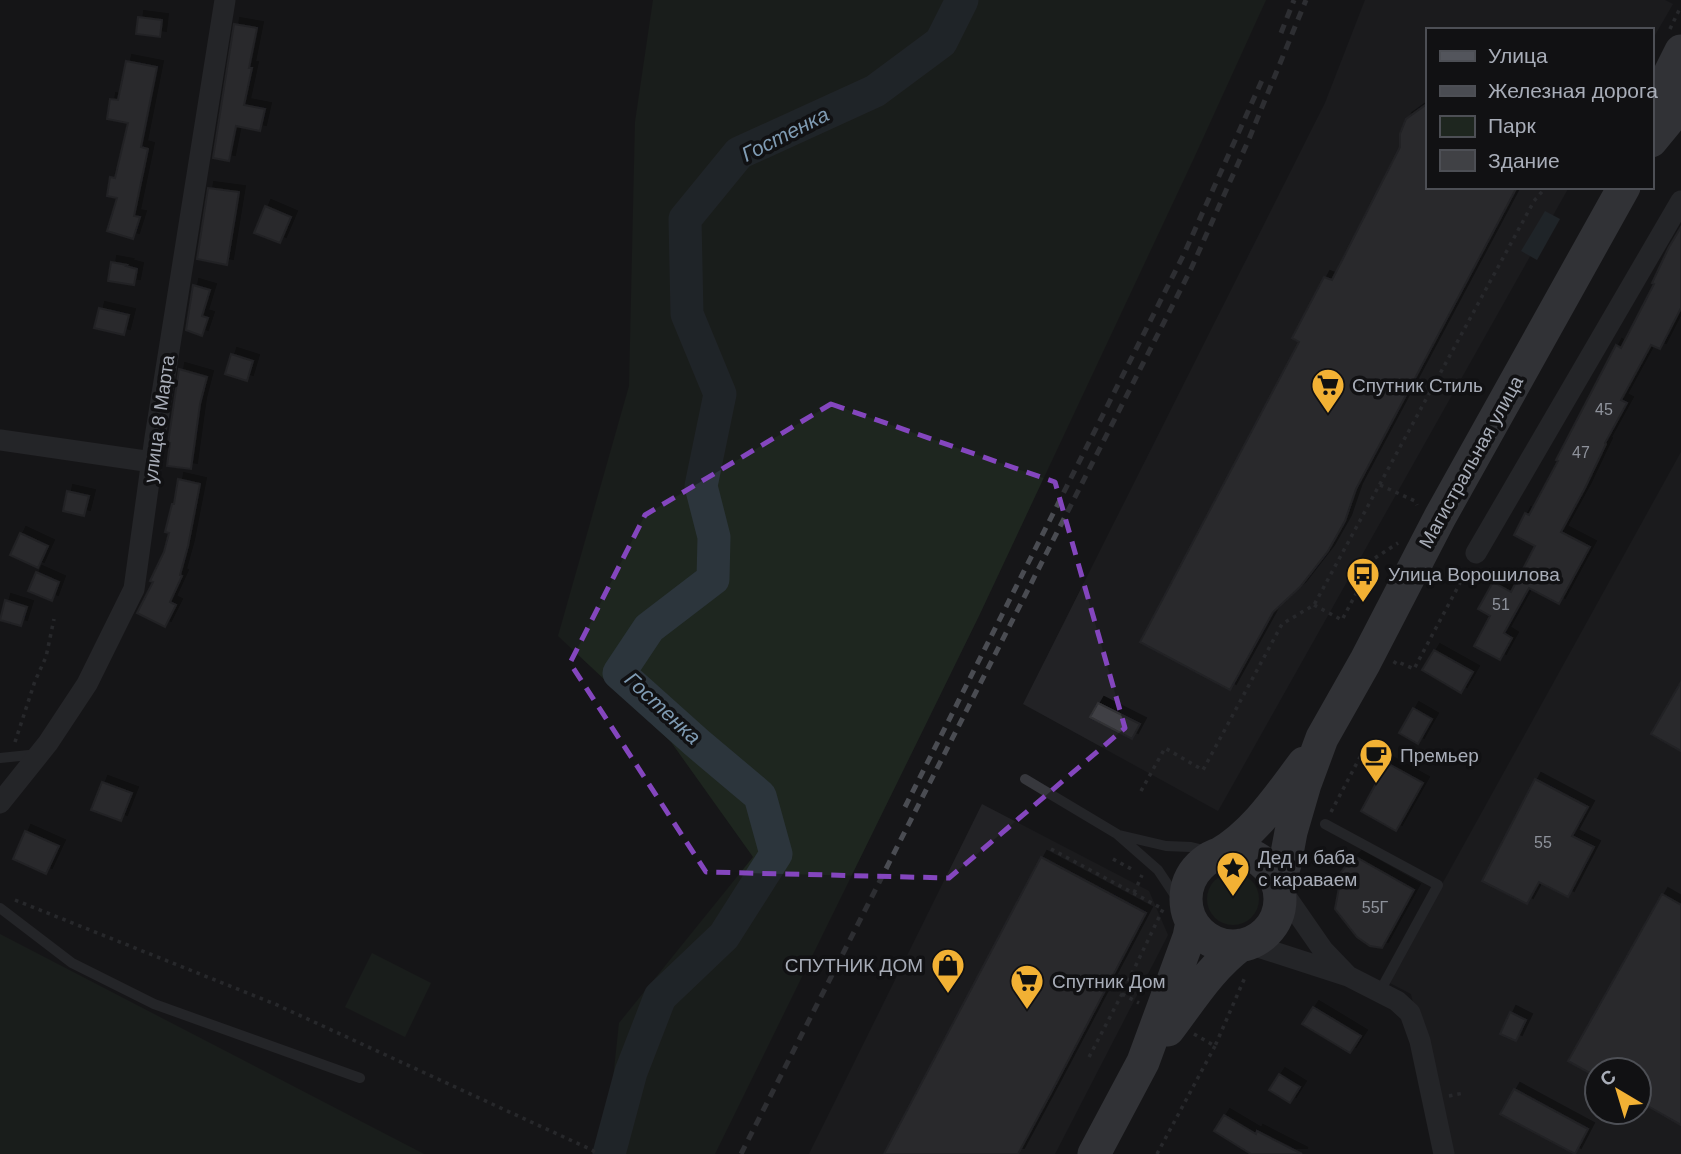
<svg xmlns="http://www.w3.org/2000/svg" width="1681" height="1154" font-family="Arial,sans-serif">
  <defs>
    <filter id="shadow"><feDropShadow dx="6" dy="-6" stdDeviation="0" flood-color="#0009"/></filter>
  </defs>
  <rect width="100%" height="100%" fill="#161618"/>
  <!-- built -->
  <path fill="#222225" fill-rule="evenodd" d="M 1365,0 L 1665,0 L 1673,4 L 1651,42 L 1651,30 L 1427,30 L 1427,187 L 1569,187 L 1218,811 L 1023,704 L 1325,103 Z
    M 1681,452 L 1681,1154 L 1450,1154 L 1411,994 L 1388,982 ZM 1597,1070 L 1639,1070 L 1639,1112 L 1597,1112 Z
    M 982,804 L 1149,891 L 1168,935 L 1055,1154 L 809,1154 Z"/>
  <!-- green -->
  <path fill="#1e261f" d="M 653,0 L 1266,0 L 1194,158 L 979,616 L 715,1154 L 605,1154 L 619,1023 L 753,857 L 671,742 L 558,636 L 629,386 L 635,122 Z
    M1207 899a26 26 0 1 1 52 0a26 26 0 1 1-52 0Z
    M 0,934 L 424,1154 L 0,1154 Z
    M 372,953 L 431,983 L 405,1037 L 345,1007 Z"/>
  <!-- water -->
  <path fill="#2c353c" d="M 1545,211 L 1560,219 L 1537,260 L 1521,251 Z"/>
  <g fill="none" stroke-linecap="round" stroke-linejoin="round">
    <!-- river -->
    <path stroke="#2c353c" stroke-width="33" d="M 609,1154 L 631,1072 L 660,997 L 724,936 L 776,854 L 760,796 L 696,742 L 619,673 L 649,628 L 713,579 L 714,537 L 701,486 L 720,394 L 687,314 L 685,219 L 739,153 L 875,91 L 941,42 L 962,0"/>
  </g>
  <!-- building -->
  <path fill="#404145" stroke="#303034" stroke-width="2" filter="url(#shadow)" d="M 138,17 L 162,20 L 160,37 L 136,34 Z
    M 234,24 L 257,28 L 249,68 L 252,68 L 244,105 L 265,109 L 260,131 L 236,126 L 229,161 L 213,158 Z
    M 126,61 L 157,67 L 141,147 L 148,149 L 134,216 L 140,217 L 133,239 L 107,231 L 117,198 L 107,196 L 110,177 L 115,178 L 128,123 L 107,119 L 110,99 L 118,100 Z
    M 1427,104 L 1427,187 L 1517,187 L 1356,489 L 1345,521 L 1328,551 L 1300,587 L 1273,612 L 1230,690 L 1140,642 L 1299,342 L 1292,338 L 1324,277 L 1332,280 L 1400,147 L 1400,134 L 1406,119 Z
    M 208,188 L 239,192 L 227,265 L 197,259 Z
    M 265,206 L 291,217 L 280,243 L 254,233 Z
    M 1681,227 L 1681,308 L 1660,349 L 1651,345 L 1621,400 L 1627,403 L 1605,443 L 1606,444 L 1585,488 L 1561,532 L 1590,547 L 1559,604 L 1529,588 L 1504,633 L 1512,638 L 1500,660 L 1474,646 L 1490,616 L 1478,609 L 1493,582 L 1511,592 L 1535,546 L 1514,535 L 1525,513 L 1529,515 L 1558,461 L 1556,460 L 1616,345 L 1621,348 L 1654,284 L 1652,283 L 1669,247 Z
    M 111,262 L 127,265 L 126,266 L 137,269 L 134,285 L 108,281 Z
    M 193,285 L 210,290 L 202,316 L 208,318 L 202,336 L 186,330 Z
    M 99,308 L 129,315 L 124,335 L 94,328 Z
    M 231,354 L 253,361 L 247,381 L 225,374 Z
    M 179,369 L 207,377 L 200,404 L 191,469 L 167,466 L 170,443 L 168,443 Z
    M 178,479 L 200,484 L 188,546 L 180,575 L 182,576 L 170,602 L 176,605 L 165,627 L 137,613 L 153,582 L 150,581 L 164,552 L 169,533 L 165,532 L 172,504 L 174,504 Z
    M 67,491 L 89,496 L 84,516 L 63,511 Z
    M 20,533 L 48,546 L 38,568 L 10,555 Z
    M 36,572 L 59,582 L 52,601 L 28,591 Z
    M 5,600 L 27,607 L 21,626 L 0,620 Z
    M 1434,650 L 1473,672 L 1461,693 L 1422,670 Z
    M 1681,682 L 1681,751 L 1651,734 Z
    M 1098,703 L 1140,724 L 1132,739 L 1090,717 Z
    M 1413,708 L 1432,719 L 1418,744 L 1399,733 Z
    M 1387,763 L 1423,783 L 1396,831 L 1361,811 Z
    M 1535,779 L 1588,807 L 1572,836 L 1594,847 L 1568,897 L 1539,882 L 1527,904 L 1482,881 Z
    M 102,782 L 132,793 L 121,821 L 91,810 Z
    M 25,831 L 59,846 L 46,874 L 13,859 Z
    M 1041,857 L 1146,913 L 1052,1091 L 1018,1154 L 884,1154 Z
    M 1356,857 L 1414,890 L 1382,948 L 1370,946 L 1357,937 L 1335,909 L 1340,882 L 1337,878 L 1345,867 Z
    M 1662,894 L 1681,905 L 1681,1125 L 1639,1101 L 1639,1070 L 1597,1070 L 1597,1077 L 1568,1061 Z
    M 1313,1007 L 1361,1036 L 1350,1053 L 1302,1024 Z
    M 1510,1012 L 1526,1020 L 1516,1041 L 1500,1034 Z
    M 1279,1074 L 1300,1087 L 1290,1103 L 1269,1090 Z
    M 1514,1089 L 1588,1129 L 1575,1154 L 1500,1114 Z
    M 1224,1115 L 1256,1134 L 1257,1131 L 1302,1154 L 1251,1154 L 1214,1131 Z"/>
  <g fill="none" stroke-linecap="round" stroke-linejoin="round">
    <!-- path -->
    <path stroke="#3d3f44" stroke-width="3.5" stroke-dasharray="3.5 5" stroke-linecap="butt" d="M 1670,29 L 1681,6
      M 1380,485 L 1415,501 L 1417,505
      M 1314,605 L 1342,620 L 1375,558 L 1398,543
      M 1394,664 L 1396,661 L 1414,669 L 1467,570
      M 15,742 L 35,681 L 46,657 L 54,619
      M 1141,791 L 1165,748 L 1203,770 L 1282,624 L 1314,605 L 1534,201 L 1546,187
      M 1331,812 L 1368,742
      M 1051,849 L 1163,909 L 1122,994 L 1088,1059
      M 1113,859 L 1135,871
      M 1134,893 L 1142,875
      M 15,900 L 275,1004 L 592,1150 L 597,1154
      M 1122,994 L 1139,1003
      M 1194,1034 L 1215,1046 L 1246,975
      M 1449,1096 L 1464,1093
      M 1157,1154 L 1215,1046"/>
    <!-- lane -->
    <path stroke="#37383d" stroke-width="10" d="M 0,758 L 39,754
      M 1025,779 L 1117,834 L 1158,870 L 1188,915
      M 1325,824 L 1438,885 L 1379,993
      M 1119,835 L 1166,846 L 1191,847 L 1216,853
      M 0,908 L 72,963 L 154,1004 L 360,1078"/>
    <!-- street -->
    <path stroke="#37383d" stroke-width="21" d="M 0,440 L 152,462
      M 1476,553 L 1681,201
      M 0,803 L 48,743 L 87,684 L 134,589 L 155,438 L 225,0
      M 1280,888 L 1323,950 L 1347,975
      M 1249,944 L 1348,976 L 1397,1001 L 1410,1013 L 1420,1041 L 1444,1154"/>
    <!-- primary -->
    <path stroke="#53555c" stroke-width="33" d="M 1651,111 L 1681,51
      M 1651,141 L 1669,119 L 1680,96
      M1186 899a47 47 0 1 1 94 0a47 47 0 1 1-94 0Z
      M 1219,854 C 1255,833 1279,796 1304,763
      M 1278,884 L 1285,864 L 1291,832 L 1305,784 L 1322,738 L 1365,662 L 1440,517 L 1624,187
      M 1168,1030 C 1191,1000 1210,968 1241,945
      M 1094,1154 L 1143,1062 L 1189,937 L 1192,922"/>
    <!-- rail -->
    <path stroke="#4a4c52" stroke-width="5" stroke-dasharray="9 7" stroke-linecap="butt" d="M 1281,33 L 1294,0
      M 905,807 L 1184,254 L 1263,78
      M 741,1154 L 1191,269 L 1249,139 L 1306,0"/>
  </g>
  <!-- marked area -->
  <path d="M0 0H1681V1154H0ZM 831,404 L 1055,482 L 1125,728 L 949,878 L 706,872 L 570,663 L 645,515 Z" fill="#161618" fill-opacity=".55" fill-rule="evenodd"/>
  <path fill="none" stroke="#8446be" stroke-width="5" stroke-dasharray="14 9" stroke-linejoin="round" d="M 831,404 L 1055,482 L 1125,728 L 949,878 L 706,872 L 570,663 L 645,515 Z"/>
  <!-- icons -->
  <defs>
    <symbol id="supermarket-pin" viewBox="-11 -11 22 30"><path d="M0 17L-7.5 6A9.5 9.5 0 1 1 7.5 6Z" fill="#f2b134" stroke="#111113"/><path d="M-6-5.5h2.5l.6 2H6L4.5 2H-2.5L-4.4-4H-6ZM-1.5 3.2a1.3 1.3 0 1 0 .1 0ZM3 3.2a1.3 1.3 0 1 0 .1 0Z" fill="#111"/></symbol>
    <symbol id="bus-pin" viewBox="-11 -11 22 30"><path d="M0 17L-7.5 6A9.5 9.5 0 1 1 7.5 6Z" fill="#f2b134" stroke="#111113"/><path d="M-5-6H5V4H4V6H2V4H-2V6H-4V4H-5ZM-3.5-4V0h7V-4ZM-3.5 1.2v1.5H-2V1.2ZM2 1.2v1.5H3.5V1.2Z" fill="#111"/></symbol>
    <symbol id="cafe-pin" viewBox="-11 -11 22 30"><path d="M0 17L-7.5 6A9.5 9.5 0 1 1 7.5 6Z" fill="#f2b134" stroke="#111113"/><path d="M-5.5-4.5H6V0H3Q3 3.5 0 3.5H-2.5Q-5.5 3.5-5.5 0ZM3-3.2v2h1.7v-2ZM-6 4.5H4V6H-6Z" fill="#111"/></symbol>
    <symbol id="sight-pin" viewBox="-11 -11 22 30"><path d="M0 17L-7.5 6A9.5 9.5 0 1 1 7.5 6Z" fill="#f2b134" stroke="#111113"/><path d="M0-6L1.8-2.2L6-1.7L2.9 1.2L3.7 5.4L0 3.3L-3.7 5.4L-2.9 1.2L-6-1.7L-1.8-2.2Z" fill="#111"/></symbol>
    <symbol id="shop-pin" viewBox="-11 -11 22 30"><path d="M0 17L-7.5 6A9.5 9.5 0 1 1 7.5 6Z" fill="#f2b134" stroke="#111113"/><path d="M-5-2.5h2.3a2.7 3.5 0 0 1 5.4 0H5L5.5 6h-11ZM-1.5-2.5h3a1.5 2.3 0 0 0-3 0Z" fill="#111"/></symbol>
  </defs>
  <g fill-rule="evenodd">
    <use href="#supermarket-pin" x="1309" y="366" width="38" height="52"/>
    <use href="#bus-pin" x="1344" y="555" width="38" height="52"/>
    <use href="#cafe-pin" x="1357" y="736" width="38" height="52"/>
    <use href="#sight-pin" x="1214" y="849" width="38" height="52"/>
    <use href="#shop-pin" x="929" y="946" width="38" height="52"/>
    <use href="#supermarket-pin" x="1008" y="962" width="38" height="52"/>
  </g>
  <g text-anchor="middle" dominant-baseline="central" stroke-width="7" stroke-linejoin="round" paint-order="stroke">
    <!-- number labels -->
    <g font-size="16" fill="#8e929b">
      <text x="1604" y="409">45</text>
      <text x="1581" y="452">47</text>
      <text x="1501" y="604">51</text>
      <text x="1543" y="842">55</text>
      <text x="1375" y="907">55Г</text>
    </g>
    <!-- poi labels -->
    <g font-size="19" fill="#a8adb8" stroke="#111113" text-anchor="start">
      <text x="1352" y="385">Спутник Стиль</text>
      <text x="1388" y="574">Улица Ворошилова</text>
      <text x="1400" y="755">Премьер</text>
      <text x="1258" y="857">Дед и баба<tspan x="1258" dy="22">с караваем</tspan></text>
      <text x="923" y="965" text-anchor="end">СПУТНИК ДОМ</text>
      <text x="1052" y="981">Спутник Дом</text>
    </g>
    <!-- street labels -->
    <g font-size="19" fill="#a8adb8" stroke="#111113">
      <text transform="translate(159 419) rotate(-82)">улица 8 Марта</text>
      <text transform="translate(1471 462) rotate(-61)">Магистральная улица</text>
    </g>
    <!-- water labels -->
    <g font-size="21" font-style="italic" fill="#7f9bb3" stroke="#111113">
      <text transform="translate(785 134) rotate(-27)">Гостенка</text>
      <text transform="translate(663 708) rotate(43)">Гостенка</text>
    </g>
  </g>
  <!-- legend -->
  <rect x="1426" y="28" width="228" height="161" fill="#111113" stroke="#4d4f55" stroke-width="2"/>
  <rect x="1440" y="51" width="35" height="10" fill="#53555c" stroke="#4d4f55" stroke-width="2"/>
  <text x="1488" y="63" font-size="21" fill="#a8adb8">Улица</text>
  <rect x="1440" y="86" width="35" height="10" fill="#4a4c52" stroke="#4d4f55" stroke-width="2"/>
  <text x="1488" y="98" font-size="21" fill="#a8adb8">Железная дорога</text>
  <rect x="1440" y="116" width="35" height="21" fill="#1e261f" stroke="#4d4f55" stroke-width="2"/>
  <text x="1488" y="133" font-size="21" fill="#a8adb8">Парк</text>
  <rect x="1440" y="150" width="35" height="21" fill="#404145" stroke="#4d4f55" stroke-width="2"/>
  <text x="1488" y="168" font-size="21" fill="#a8adb8">Здание</text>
  <!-- north arrow -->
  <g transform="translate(1618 1091) rotate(322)"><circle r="33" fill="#111113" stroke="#4d4f55" stroke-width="2"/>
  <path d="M0-5L12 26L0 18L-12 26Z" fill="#f2b134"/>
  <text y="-10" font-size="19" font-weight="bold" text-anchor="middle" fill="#a8adb8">С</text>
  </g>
</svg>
